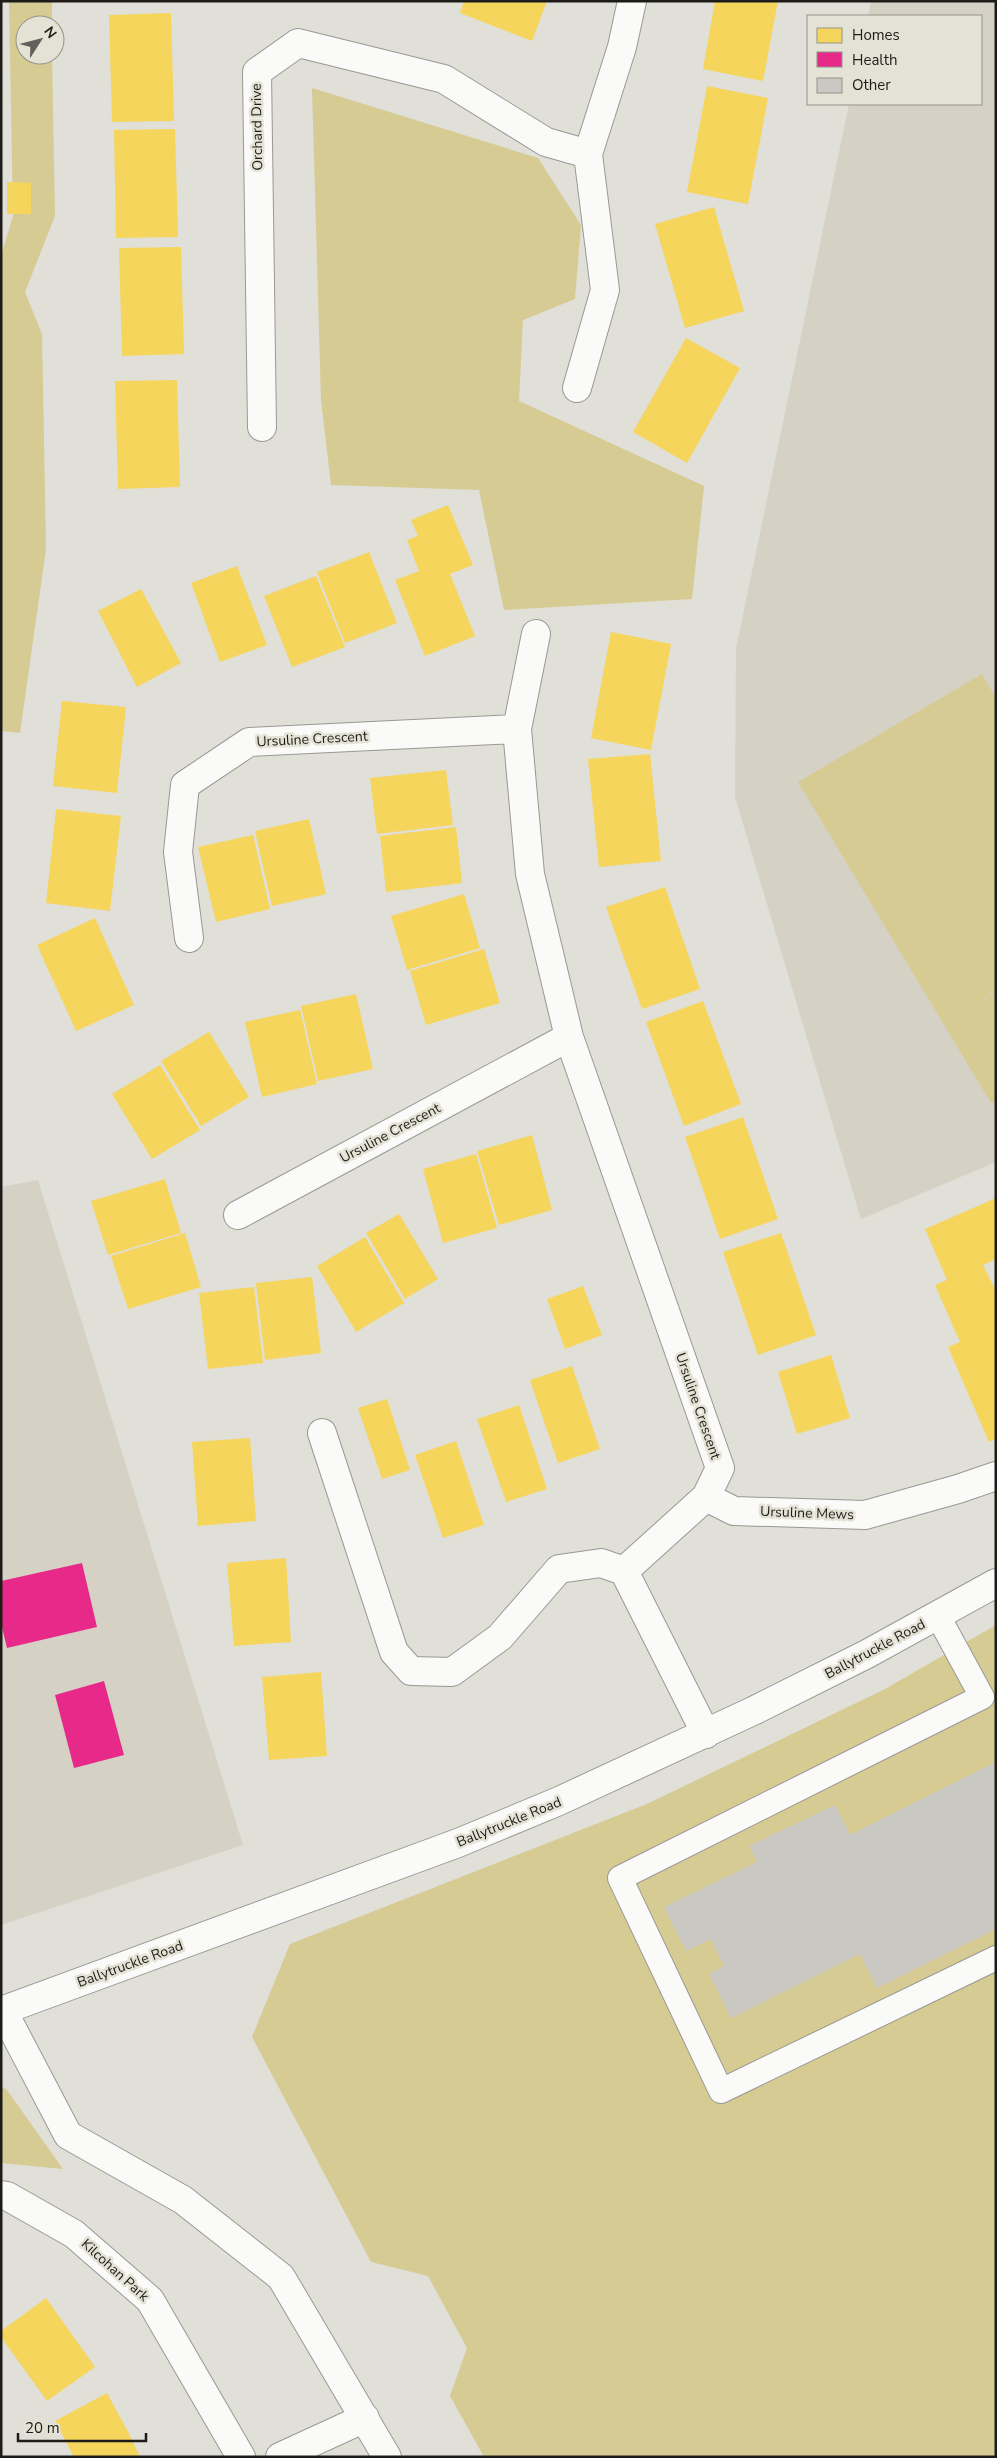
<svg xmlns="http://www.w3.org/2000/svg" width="997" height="2458" font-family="'Nunito Sans',sans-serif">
  <rect width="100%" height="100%" fill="#e0dfd8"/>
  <!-- built -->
  <path fill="#d5d2c5" d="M 871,1 L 996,1 L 996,1162 L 861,1219 L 735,797 L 736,649 L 849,104 L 981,104 L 981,16 L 868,16 Z
    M 38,1180 L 243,1845 L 1,1925 L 1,1187 Z"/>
  <!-- green -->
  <path fill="#d6cb93" d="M 9,1 L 52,1 L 52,25 L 25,25 L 25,55 L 52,55 L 55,216 L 25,292 L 42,334 L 46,549 L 20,733 L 1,731 L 1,256 L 13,216 Z
    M 312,88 L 538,158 L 581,225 L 575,299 L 523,320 L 519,401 L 704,486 L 692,599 L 504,610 L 479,490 L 331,485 L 321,400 Z
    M 982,674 L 996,698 L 996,991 L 950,1018 L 996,992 L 996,1101 L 991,1103 L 798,782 Z
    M 996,1625 L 996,2457 L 484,2457 L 450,2396 L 467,2348 L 428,2276 L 371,2262 L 252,2037 L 290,1944 L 647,1804 L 885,1689 Z
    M 1,2086 L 7,2090 L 63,2169 L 1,2163 Z"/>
  <!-- homes -->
  <path fill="#f6d55c" d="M 464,1 L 547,1 L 532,41 L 460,13 Z
    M 715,1 L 778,1 L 763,81 L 703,69 Z
    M 171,13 L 174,121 L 112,122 L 109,15 Z
    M 707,86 L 768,98 L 748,204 L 687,192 Z
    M 175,129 L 178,237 L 116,238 L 114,130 Z
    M 7,182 L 31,183 L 31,214 L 7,214 Z
    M 714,207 L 744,311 L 685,328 L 655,224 Z
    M 181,247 L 184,354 L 122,356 L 119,248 Z
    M 686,338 L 740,368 L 687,463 L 633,432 Z
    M 177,380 L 180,487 L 118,489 L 115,381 Z
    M 448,505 L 473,565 L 450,574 L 475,636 L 425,656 L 395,580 L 419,571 L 407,540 L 418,536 L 411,520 Z
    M 369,552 L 397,623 L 345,643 L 317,572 Z
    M 237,566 L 267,645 L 220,662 L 191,583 Z
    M 316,576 L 345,647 L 292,667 L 264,596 Z
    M 141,589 L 181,663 L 137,687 L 98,611 Z
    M 611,632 L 671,644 L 651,750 L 591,738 Z
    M 62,701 L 126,707 L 117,793 L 53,786 Z
    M 650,754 L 661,861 L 599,867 L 588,759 Z
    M 446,770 L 453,825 L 377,834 L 370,778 Z
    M 56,809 L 121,816 L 110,911 L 46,903 Z
    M 309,819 L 326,894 L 272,906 L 255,831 Z
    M 456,827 L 462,883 L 386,892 L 380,836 Z
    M 253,835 L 270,909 L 216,922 L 198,847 Z
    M 665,887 L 700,989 L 642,1009 L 606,907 Z
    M 464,894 L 480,948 L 407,970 L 391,916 Z
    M 95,918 L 134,1005 L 76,1031 L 37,945 Z
    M 484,949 L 500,1003 L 426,1025 L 410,971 Z
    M 356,994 L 373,1069 L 318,1081 L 301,1006 Z
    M 703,1001 L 741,1104 L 684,1126 L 646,1022 Z
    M 300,1010 L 317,1084 L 262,1097 L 245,1022 Z
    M 209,1032 L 249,1097 L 201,1126 L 161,1061 Z
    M 160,1065 L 200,1130 L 152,1159 L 112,1094 Z
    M 743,1117 L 778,1219 L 720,1239 L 685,1137 Z
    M 532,1135 L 552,1210 L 499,1225 L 477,1151 Z
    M 476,1154 L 497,1228 L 443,1243 L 423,1169 Z
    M 165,1179 L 181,1233 L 108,1255 L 91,1201 Z
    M 996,1198 L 996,1259 L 983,1265 L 996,1291 L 996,1439 L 989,1442 L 948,1347 L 960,1342 L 935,1285 L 947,1280 L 925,1229 Z
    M 399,1214 L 438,1279 L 405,1299 L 366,1233 Z
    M 185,1233 L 201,1287 L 128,1309 L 111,1256 Z
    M 781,1233 L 816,1335 L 758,1355 L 723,1252 Z
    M 365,1237 L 404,1303 L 356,1332 L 317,1266 Z
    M 312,1277 L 321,1353 L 265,1360 L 256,1283 Z
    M 583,1286 L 602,1335 L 565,1349 L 547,1299 Z
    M 254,1287 L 263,1363 L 208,1369 L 199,1293 Z
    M 831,1355 L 850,1418 L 797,1434 L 778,1372 Z
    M 572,1366 L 600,1449 L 558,1463 L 530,1380 Z
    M 387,1399 L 410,1470 L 382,1479 L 358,1408 Z
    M 519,1405 L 547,1489 L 506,1502 L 477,1419 Z
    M 250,1438 L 256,1521 L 198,1526 L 192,1442 Z
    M 456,1441 L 484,1525 L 443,1538 L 415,1455 Z
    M 286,1558 L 291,1642 L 234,1646 L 227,1563 Z
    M 321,1672 L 327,1756 L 269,1760 L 262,1677 Z
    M 46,2298 L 95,2367 L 47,2401 L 1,2337 L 1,2331 Z
    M 107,2393 L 127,2430 L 140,2457 L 74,2457 L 55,2421 Z"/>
  <!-- health -->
  <path fill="#e7298a" d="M 82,1563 L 97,1627 L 7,1648 L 1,1623 L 1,1581 Z
    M 104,1681 L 124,1755 L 74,1768 L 55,1695 Z"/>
  <!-- building -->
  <path fill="#c9c8c3" d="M 996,1762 L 996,1929 L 877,1988 L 860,1954 L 731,2018 L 709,1974 L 724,1966 L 711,1939 L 686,1951 L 664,1907 L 757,1862 L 749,1846 L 835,1805 L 850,1835 Z"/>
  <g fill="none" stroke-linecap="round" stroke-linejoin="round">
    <defs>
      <path id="service" d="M 938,1616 L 982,1697 L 620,1878 L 721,2091 L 996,1958"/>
      <path id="minor" d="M 577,388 L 605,290 L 588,154
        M 262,427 L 257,72 L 298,43 L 444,79 L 546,142 L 588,154 L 622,47 L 632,1
        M 517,729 L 536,634
        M 189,938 L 178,852 L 185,785 L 249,742 L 517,729 L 530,874 L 569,1037 L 720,1468 L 706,1497 L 624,1571 L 601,1563 L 559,1569 L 500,1637 L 452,1672 L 411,1671 L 394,1652 L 322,1433
        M 238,1215 L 569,1037
        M 706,1497 L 734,1511 L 865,1515 L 958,1489 L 996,1476
        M 624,1571 L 706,1734
        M 3,2011 L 68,2135 L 183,2200 L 281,2277 L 387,2457
        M 1,2195 L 7,2196 L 74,2234 L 150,2300 L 241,2457
        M 280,2457 L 365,2418"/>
      <path id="tertiary" d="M 1,2011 L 458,1843 L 559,1801 L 753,1711 L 867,1654 L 996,1583"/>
    </defs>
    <!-- service casing -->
    <use href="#service" stroke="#999893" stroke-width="26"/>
    <!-- minor casing -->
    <use href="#minor" stroke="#999893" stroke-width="30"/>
    <!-- tertiary casing -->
    <use href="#tertiary" stroke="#999893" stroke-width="30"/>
    <!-- service -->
    <use href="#service" stroke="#fafaf9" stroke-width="24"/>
    <!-- minor -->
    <use href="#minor" stroke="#fafaf9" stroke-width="28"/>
    <!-- tertiary -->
    <use href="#tertiary" stroke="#fafaf9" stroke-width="28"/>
  </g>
  <g text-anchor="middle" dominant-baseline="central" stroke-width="5" stroke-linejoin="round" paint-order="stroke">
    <!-- street labels -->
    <g font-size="14" fill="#1d1c18" stroke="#e4e2d5">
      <text transform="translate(257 127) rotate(-91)">Orchard Drive</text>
      <text transform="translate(312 739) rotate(-3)">Ursuline Crescent</text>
      <text transform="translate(390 1133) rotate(-28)">Ursuline Crescent</text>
      <text transform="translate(698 1406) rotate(71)">Ursuline Crescent</text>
      <text transform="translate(807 1513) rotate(2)">Ursuline Mews</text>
      <text transform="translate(875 1649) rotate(-28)">Ballytruckle Road</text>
      <text transform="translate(509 1822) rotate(-22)">Ballytruckle Road</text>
      <text transform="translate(130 1964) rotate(-20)">Ballytruckle Road</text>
      <text transform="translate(115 2270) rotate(42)">Kilcohan Park</text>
    </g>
  </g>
  <!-- border -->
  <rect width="997" height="2458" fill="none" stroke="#1d1c18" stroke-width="5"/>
  <!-- legend -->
  <rect x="807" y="15" width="175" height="90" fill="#e4e2d5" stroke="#949389"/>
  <rect x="817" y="28" width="25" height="15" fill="#f6d55c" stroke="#949389"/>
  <text x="852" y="40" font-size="15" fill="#1d1c18">Homes</text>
  <rect x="817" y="52" width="25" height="15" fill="#e7298a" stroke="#949389"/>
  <text x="852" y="65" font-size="15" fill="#1d1c18">Health</text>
  <rect x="817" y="78" width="25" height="15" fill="#c9c8c3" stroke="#949389"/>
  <text x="852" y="90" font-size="15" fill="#1d1c18">Other</text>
  <!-- north arrow -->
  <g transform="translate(40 40) rotate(54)"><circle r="24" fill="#e4e2d5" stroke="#949389"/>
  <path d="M0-4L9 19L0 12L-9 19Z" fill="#61605b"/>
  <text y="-8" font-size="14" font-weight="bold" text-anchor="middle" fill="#1d1c18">N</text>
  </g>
  <!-- scale -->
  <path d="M18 2433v8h128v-8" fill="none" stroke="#1d1c18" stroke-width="2.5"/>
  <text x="25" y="2433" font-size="15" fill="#1d1c18" stroke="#e4e2d5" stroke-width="4" paint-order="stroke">20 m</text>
</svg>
